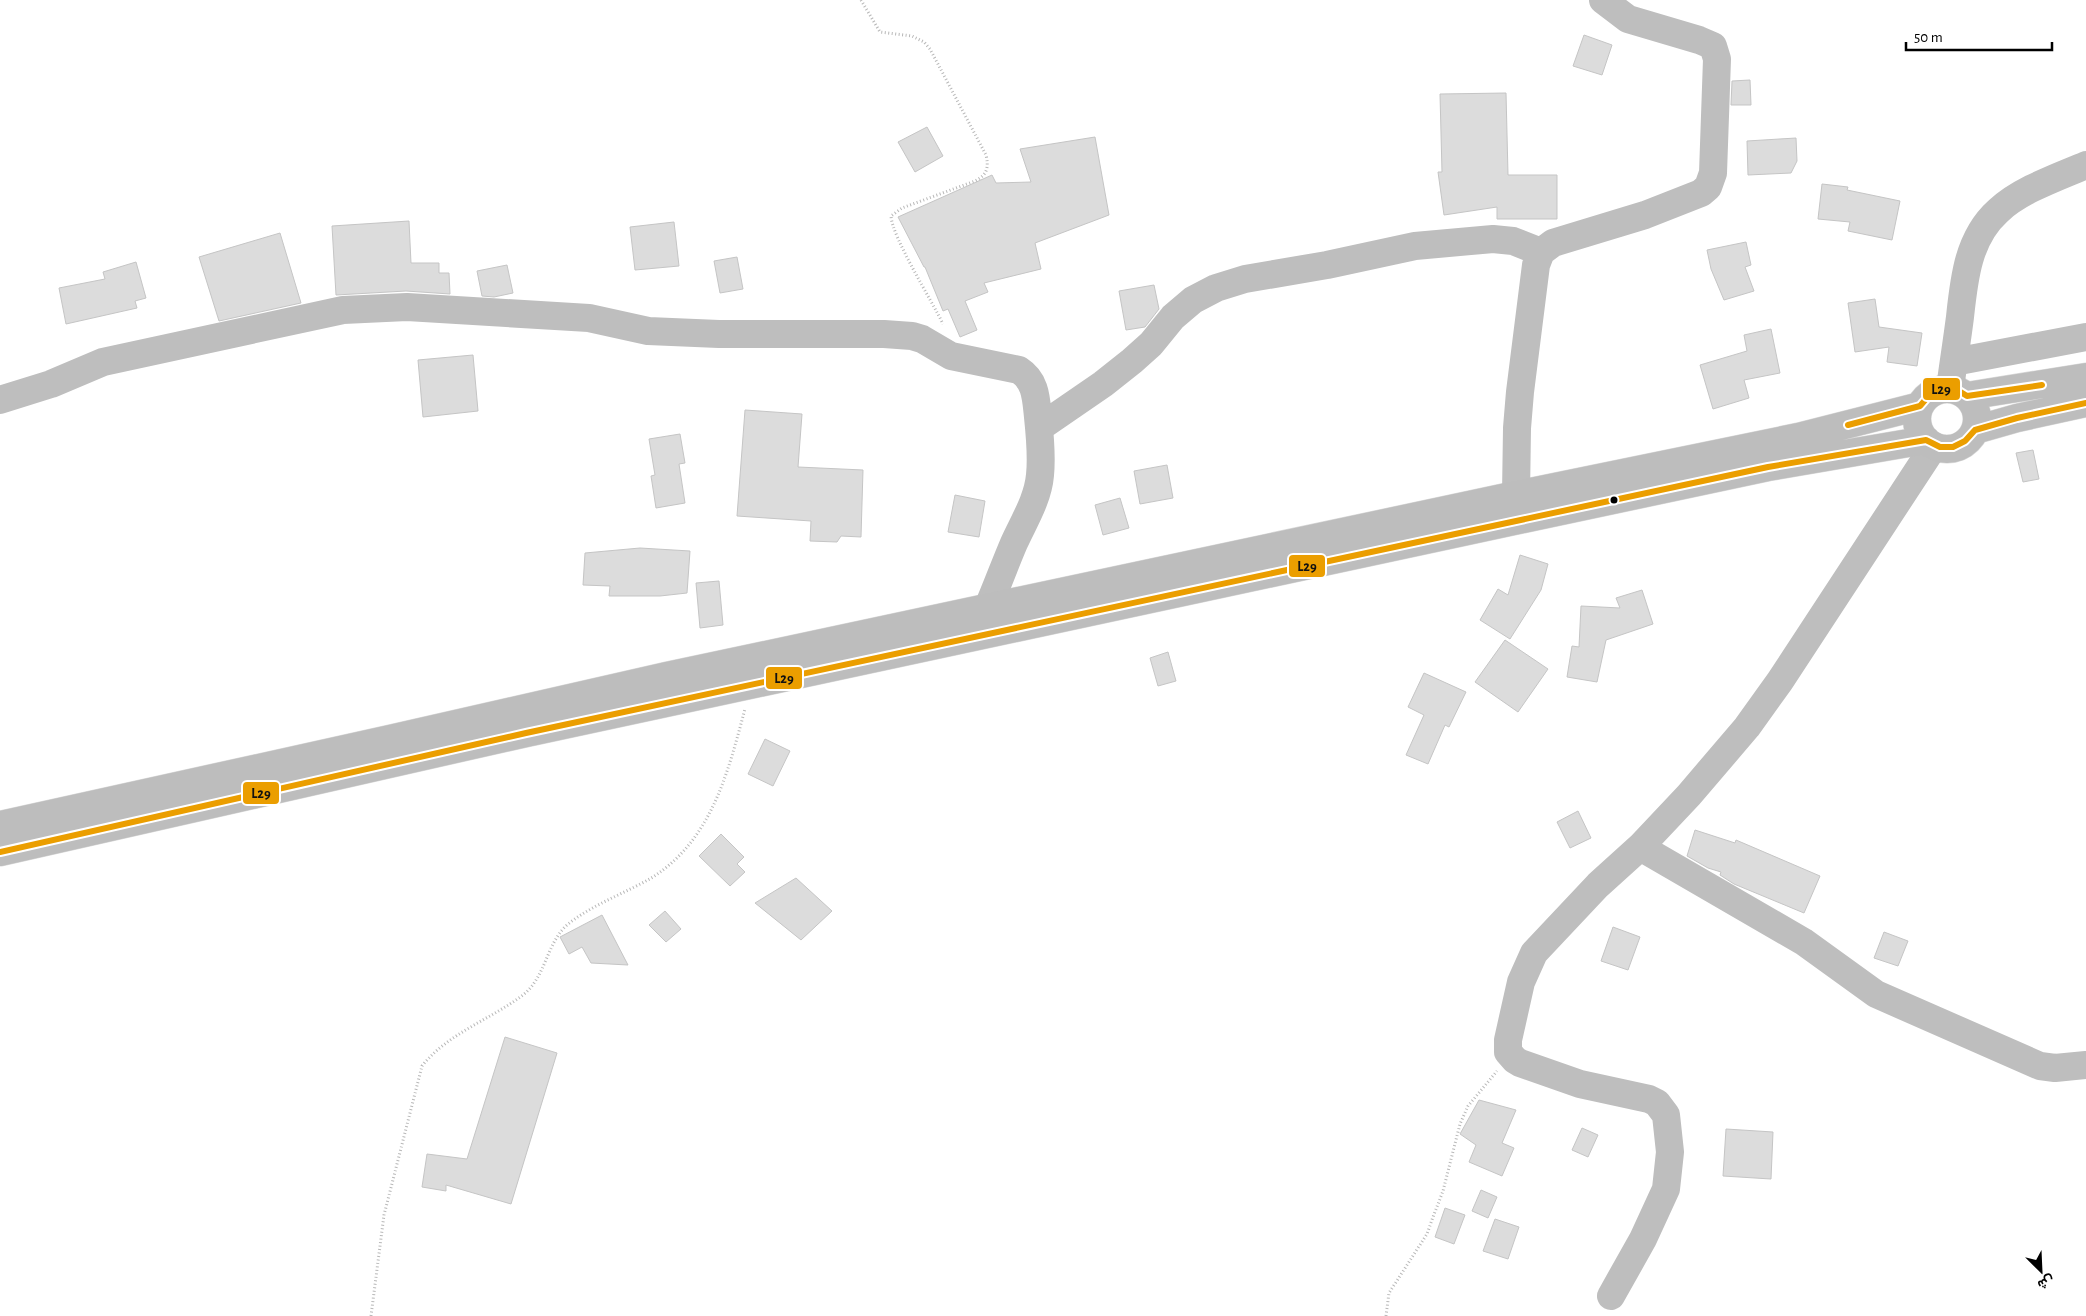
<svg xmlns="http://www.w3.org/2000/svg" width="2086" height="1316" font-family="'Alegreya Sans',Vazirmatn,sans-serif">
  <rect width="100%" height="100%" fill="#fff"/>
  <!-- building -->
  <path fill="#dcdcdc" stroke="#c5c5c5" d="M 1584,35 L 1612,45 L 1602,75 L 1573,66 Z
    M 1750,80 L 1751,105 L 1731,105 L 1732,81 Z
    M 1506,93 L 1508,175 L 1557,175 L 1557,219 L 1497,219 L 1497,207 L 1444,215 L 1438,172 L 1442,172 L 1440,94 Z
    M 927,127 L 943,156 L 915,172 L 898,142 Z
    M 1095,137 L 1109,215 L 1035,243 L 1041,269 L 984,283 L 988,292 L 965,301 L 977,330 L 960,337 L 948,309 L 943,311 L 925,267 L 924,267 L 898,217 L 992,175 L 996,183 L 1031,182 L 1020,149 Z
    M 1796,138 L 1797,161 L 1791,173 L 1748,175 L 1747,141 Z
    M 1822,184 L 1848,187 L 1847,190 L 1900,201 L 1892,240 L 1848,231 L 1850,222 L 1818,219 Z
    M 409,221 L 411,263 L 439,263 L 439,273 L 449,273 L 450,294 L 406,291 L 336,295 L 332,226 Z
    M 674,222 L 679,266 L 635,270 L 630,227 Z
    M 280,233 L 301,303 L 219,321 L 199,257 Z
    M 1746,242 L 1751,265 L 1745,267 L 1754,291 L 1724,300 L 1711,269 L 1707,250 Z
    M 737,257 L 743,289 L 720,293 L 714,261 Z
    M 136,262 L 146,298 L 135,301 L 137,308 L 66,324 L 59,288 L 105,279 L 103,272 Z
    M 507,265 L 513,293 L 494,297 L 482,296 L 477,271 Z
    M 1154,285 L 1159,309 L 1145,327 L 1126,330 L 1119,291 Z
    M 1875,299 L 1879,327 L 1922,333 L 1917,366 L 1887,362 L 1889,347 L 1855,352 L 1848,303 Z
    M 1771,329 L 1780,373 L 1744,380 L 1749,398 L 1713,409 L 1700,365 L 1747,351 L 1744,335 Z
    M 473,355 L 478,411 L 423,417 L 418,360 Z
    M 745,410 L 802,414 L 798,467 L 863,470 L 861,537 L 841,536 L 837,542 L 810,541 L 811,521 L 737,516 Z
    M 680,434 L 685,463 L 679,464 L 685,503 L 656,508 L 651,476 L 655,475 L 649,439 Z
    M 2033,450 L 2039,479 L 2023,482 L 2016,453 Z
    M 1167,465 L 1173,498 L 1140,504 L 1134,471 Z
    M 955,495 L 985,501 L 979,537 L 948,532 Z
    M 1120,498 L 1129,528 L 1103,535 L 1095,505 Z
    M 640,548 L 690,551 L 687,593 L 660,596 L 609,596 L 610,586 L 583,585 L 585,553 Z
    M 1520,555 L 1548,564 L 1541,590 L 1510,639 L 1480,620 L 1498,589 L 1508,595 Z
    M 719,581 L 723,625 L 700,628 L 696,583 Z
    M 1642,590 L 1653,624 L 1606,640 L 1597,682 L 1567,677 L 1572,646 L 1579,647 L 1581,606 L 1620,608 L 1616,598 Z
    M 1505,640 L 1548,669 L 1518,712 L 1475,682 Z
    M 1168,652 L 1176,681 L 1158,686 L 1150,658 Z
    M 1424,673 L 1466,692 L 1449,727 L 1445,725 L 1428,764 L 1406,755 L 1424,715 L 1408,707 Z
    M 765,739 L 790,751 L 773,786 L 748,774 Z
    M 1578,811 L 1591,838 L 1570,848 L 1557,822 Z
    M 1695,830 L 1735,843 L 1736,840 L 1820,876 L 1804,913 L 1734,884 L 1720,875 L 1721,872 L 1708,868 L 1687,856 Z
    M 721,834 L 744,857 L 737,864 L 745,872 L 730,886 L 699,856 Z
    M 796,878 L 832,911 L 801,940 L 755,903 Z
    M 665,911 L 681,929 L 666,942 L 649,925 Z
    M 602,915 L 628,965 L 591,963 L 582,947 L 569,954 L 560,937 Z
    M 1613,927 L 1640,937 L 1628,970 L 1601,961 Z
    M 1884,932 L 1908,941 L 1898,966 L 1874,958 Z
    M 505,1037 L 557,1053 L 511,1204 L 446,1185 L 446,1191 L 422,1187 L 427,1154 L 467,1159 Z
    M 1479,1100 L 1516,1110 L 1502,1143 L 1514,1148 L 1502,1176 L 1469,1162 L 1476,1145 L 1460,1134 Z
    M 1582,1128 L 1598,1135 L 1588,1157 L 1572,1150 Z
    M 1726,1129 L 1773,1132 L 1771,1179 L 1723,1176 Z
    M 1481,1190 L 1497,1197 L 1488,1218 L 1472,1211 Z
    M 1445,1208 L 1465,1215 L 1454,1244 L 1435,1237 Z
    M 1495,1219 L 1519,1227 L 1508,1259 L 1483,1251 Z"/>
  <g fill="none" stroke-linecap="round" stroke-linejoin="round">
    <defs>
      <path id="highway" d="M1917 419a30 30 0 1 1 60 0a30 30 0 1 1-60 0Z
        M 1967,396 L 2086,377
        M 1975,430 L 2017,418 L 2086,403
        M 0,825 L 390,739 L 667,676 L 1516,495 L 1798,437 L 1920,406
        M 0,852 L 526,733 L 1444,536 L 1768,467 L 1926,440"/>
    </defs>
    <!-- highway casing -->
    <use href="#highway" stroke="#dbdbdb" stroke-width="29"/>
    <!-- path -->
    <path stroke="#b8b8b8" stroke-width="3" stroke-dasharray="1 2.5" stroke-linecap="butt" d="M 861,0 L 880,32 L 912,36 L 924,42 L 930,49 L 986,155 C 989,168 987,175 975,181 L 902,208 L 891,216 C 892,237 932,301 943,324
      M 371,1316 L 384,1215 L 422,1066 C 447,1034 491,1019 523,995 C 546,977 546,944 567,925 C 591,905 626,893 653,877 C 712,839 728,772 745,709
      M 1386,1316 L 1389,1293 L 1427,1234 L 1433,1217 L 1443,1191 L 1460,1124 L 1468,1106 L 1497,1071"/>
    <!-- minor -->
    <path stroke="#bebebe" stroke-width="28" d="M 1954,362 L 2086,337
      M 1950,389 C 1953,365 1957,341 1960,317 C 1964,279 1968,238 1998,211 C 2020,190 2058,177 2086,165
      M 0,400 L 51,384 L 103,362 L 343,310 L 407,307 L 589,318 L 648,331 L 719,334 L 884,334 L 912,336 L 922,339 L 951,356 L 1019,370 C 1036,381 1036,398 1038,417 C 1040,436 1042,456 1040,475 C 1038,499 1024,521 1014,543 C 1005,564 997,586 988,607
      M 1039,428 L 1103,384 L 1132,361 L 1151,344 L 1173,317 L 1193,300 L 1216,288 L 1245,279 L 1327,265 L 1415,246 L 1493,239 L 1513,241 L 1541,252
      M 1516,495 L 1517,428 L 1520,392 L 1536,265 L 1541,252 L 1553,243 L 1645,215 L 1701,193 L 1708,187 L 1713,173 L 1717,59 L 1713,46 L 1699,40 L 1628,19 L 1603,0
      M 1640,847 L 1804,942 L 1876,994 L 2040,1066 L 2055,1068 L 2086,1065
      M 1611,1296 L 1643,1239 L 1666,1189 L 1670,1152 L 1666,1115 L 1657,1103 L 1649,1099 L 1580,1084 L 1520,1063 L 1515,1060 L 1508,1052 L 1508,1040 L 1521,982 L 1534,953 L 1598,885 L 1640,847 L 1689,795 L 1747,727 L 1780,681 L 1934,446"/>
    <!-- highway -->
    <use href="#highway" stroke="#bdbdbd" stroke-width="28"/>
    <defs>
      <path id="bus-1" d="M 1848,425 L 1920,406 L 1932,392 L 1941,389 L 1959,391 L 1967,396 L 2042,385
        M 0,852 L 526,733 L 1768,467 L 1926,440 L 1940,447 L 1953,447 L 1965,441 L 1975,430 L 2017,418 L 2086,403"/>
    </defs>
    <!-- bus-1 casing -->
    <use href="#bus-1" stroke="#fff" stroke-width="10"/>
    <!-- bus-1 -->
    <use href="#bus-1" stroke="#eb9e00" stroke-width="6"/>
  </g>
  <!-- markers -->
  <circle fill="#000" stroke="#fff" stroke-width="2" cx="1614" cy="500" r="4.5"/>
  <g stroke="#fff" stroke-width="2">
    <rect x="1922" y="377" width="39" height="24" rx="5" fill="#eb9e00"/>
    <rect x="1288" y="554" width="38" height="24" rx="5" fill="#eb9e00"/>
    <rect x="765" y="666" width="38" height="24" rx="5" fill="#eb9e00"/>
    <rect x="242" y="781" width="38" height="24" rx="5" fill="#eb9e00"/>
  </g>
  <g font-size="14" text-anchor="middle" font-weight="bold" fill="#111">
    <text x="1941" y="394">L29</text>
    <text x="1307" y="571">L29</text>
    <text x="784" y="683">L29</text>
    <text x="261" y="798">L29</text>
  </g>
  <!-- north arrow -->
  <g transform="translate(2041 1271) rotate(156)" stroke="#ffffff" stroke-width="4" paint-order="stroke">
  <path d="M0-4L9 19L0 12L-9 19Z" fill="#000000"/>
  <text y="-8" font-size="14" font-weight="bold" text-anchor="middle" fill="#000000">ش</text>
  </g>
  <!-- scale -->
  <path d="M1906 42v8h146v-8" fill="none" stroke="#000000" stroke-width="2.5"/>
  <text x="1914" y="42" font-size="15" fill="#000000" stroke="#ffffff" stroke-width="4" paint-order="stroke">50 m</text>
</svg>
